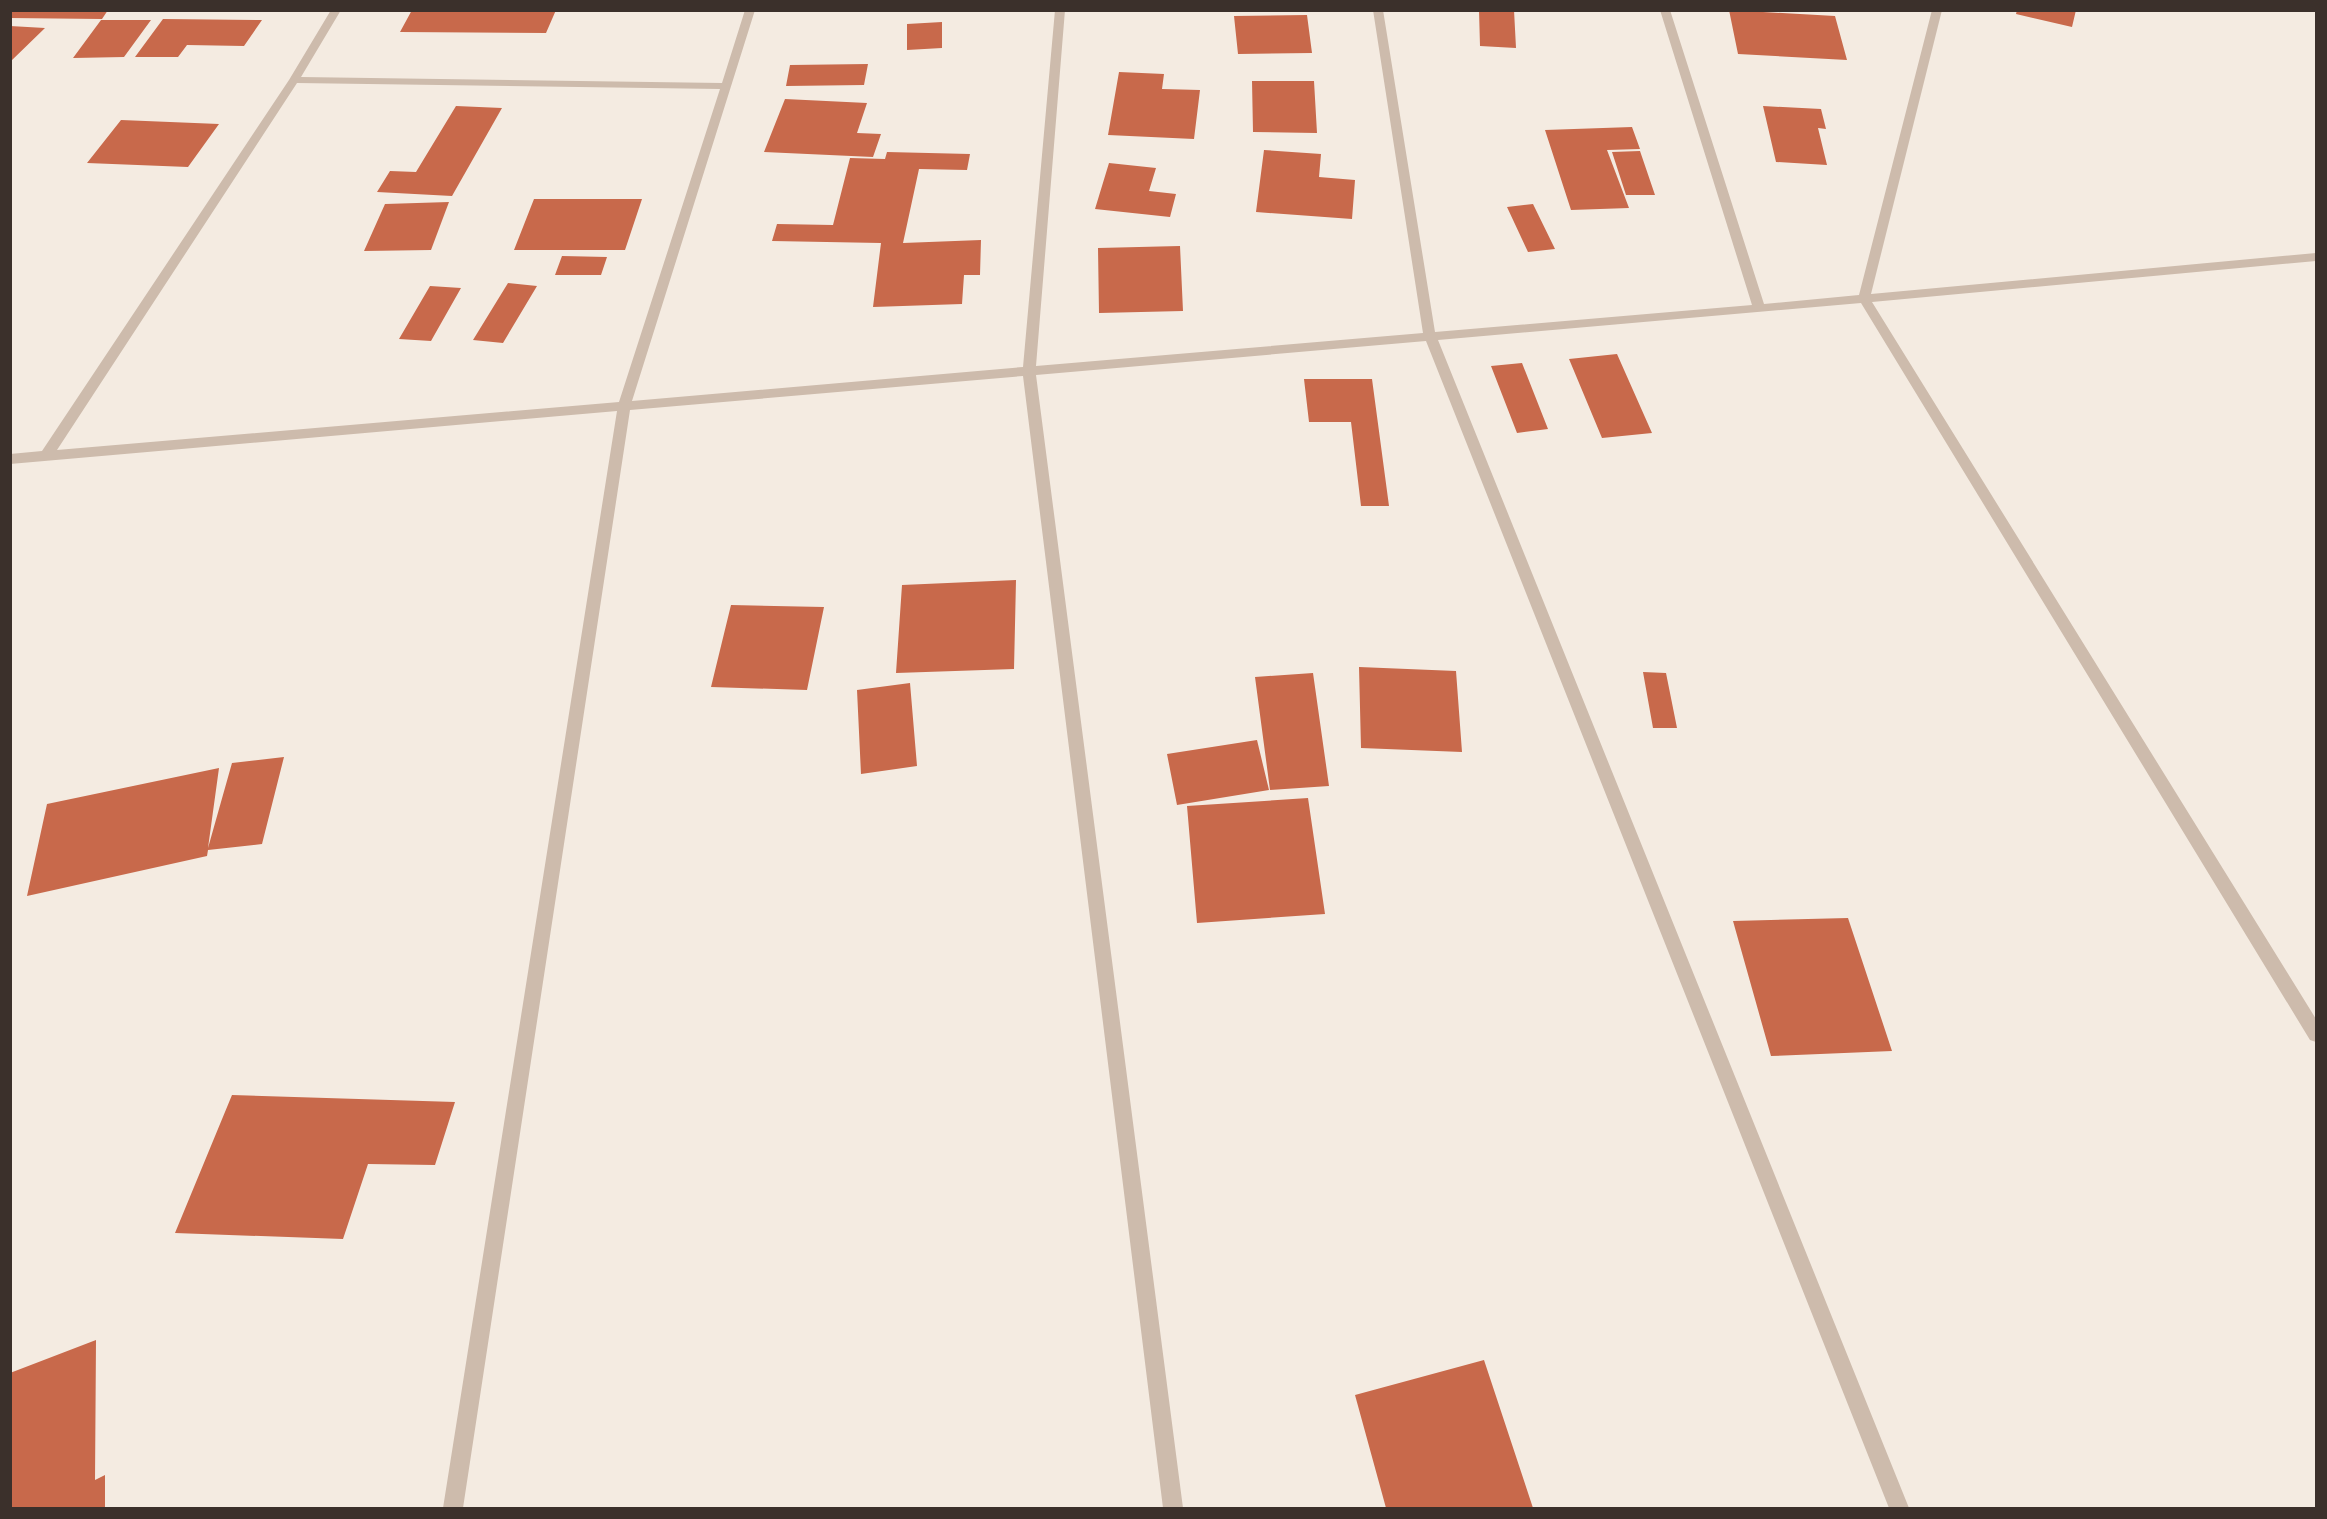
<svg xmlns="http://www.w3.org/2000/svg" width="2327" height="1519" font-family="'Alegreya Sans',sans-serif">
  <rect width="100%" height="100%" fill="#f4ebe1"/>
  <!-- building -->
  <path fill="#c8694b" d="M 10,10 L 108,10 L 102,19 L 10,18 Z
    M 412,10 L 556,10 L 546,33 L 400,32 Z
    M 1479,10 L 1514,10 L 1516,48 L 1480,46 Z
    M 1729,10 L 1835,16 L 1847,60 L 1738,54 Z
    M 2017,10 L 2076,10 L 2072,27 L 2016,14 Z
    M 1307,15 L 1312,53 L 1238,54 L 1234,16 Z
    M 163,19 L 262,20 L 244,46 L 187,45 L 178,57 L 135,57 Z
    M 101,20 L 151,20 L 124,57 L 73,58 Z
    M 942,22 L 942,48 L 907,50 L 907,24 Z
    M 10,26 L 45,28 L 10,62 Z
    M 868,64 L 864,85 L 786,86 L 790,65 Z
    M 1119,72 L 1164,74 L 1162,89 L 1200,90 L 1194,139 L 1108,135 Z
    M 1252,81 L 1314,81 L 1317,133 L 1253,132 Z
    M 785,99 L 867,103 L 857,133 L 881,134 L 873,157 L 764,152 Z
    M 456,106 L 502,108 L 452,196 L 377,192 L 390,171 L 416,172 Z
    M 1763,106 L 1821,109 L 1826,129 L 1818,128 L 1827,165 L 1776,162 Z
    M 121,120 L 219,124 L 188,167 L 87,163 Z
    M 1632,127 L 1640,149 L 1607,150 L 1629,208 L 1571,210 L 1545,130 Z
    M 1264,150 L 1321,154 L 1319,177 L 1355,180 L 1352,219 L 1256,212 Z
    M 1640,151 L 1655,195 L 1626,195 L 1612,152 Z
    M 887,152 L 970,154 L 967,170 L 919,169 L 903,243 L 981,240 L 980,275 L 964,275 L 962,304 L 873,307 L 881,243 L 772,241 L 777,224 L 833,225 L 850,158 L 885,159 Z
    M 1109,163 L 1156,168 L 1149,191 L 1176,194 L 1170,217 L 1095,209 Z
    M 534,199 L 642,199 L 625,250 L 514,250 Z
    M 449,202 L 431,250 L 364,251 L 385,204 Z
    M 1533,204 L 1555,249 L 1528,252 L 1507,207 Z
    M 1180,246 L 1183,311 L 1099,313 L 1098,248 Z
    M 562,256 L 607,257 L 601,275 L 555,275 Z
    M 508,283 L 537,286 L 503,343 L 473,340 Z
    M 430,286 L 461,288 L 431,341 L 399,339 Z
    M 1617,354 L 1652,433 L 1602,438 L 1569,359 Z
    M 1522,363 L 1548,429 L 1517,433 L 1491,366 Z
    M 1304,379 L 1372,379 L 1389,506 L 1361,506 L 1351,422 L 1309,422 Z
    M 1016,580 L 1014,669 L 896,673 L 902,585 Z
    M 731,605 L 824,607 L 807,690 L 711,687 Z
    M 1359,667 L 1456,671 L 1462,752 L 1361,748 Z
    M 1643,672 L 1666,673 L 1677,728 L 1653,728 Z
    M 1313,673 L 1329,786 L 1270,790 L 1255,677 Z
    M 910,683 L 917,766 L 861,774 L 857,690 Z
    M 1257,740 L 1269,790 L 1177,805 L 1167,754 Z
    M 284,757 L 262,844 L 208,850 L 207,856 L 27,896 L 47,804 L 219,768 L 208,848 L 232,763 Z
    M 1308,798 L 1325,914 L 1197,923 L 1187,806 Z
    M 1848,918 L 1892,1051 L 1771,1056 L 1733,921 Z
    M 232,1095 L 455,1102 L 435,1165 L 368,1164 L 343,1239 L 175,1233 Z
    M 96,1340 L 95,1480 L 105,1475 L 105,1508 L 10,1508 L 10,1373 Z
    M 1484,1360 L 1533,1508 L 1386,1508 L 1355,1395 Z"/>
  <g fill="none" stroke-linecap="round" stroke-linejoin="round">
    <!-- street -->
    <path fill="#cdbbac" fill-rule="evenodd" d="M 331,10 L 341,10 L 301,77 L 722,83 L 745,10 L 755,10 L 632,401 L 1023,367 L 1055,10 L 1065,10 L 1036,366 L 1423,333 L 1373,10 L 1383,10 L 1435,332 L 1752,305 L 1660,10 L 1670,10 L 1764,304 L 1859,295 L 1932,10 L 1942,10 L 1871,294 L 2316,253 L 2316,261 L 1872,302 L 2316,1019 L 2316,1042 L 2310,1040 L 1861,303 L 1438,340 L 1909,1508 L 1889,1508 L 1426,341 L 1036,375 L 1183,1508 L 1163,1508 L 1023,376 L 630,410 L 463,1508 L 443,1508 L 617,411 L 10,464 L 10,454 L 42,451 L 289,80 ZM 297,83 L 720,89 L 619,402 L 57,450 Z"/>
  </g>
  <!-- border -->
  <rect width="2327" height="1519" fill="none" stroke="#3b302b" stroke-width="24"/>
</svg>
